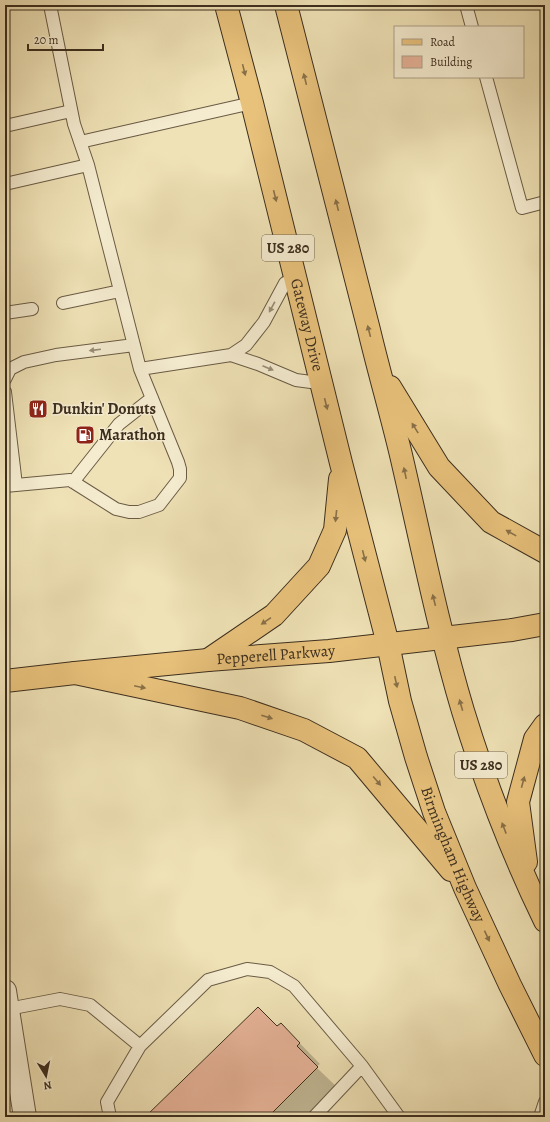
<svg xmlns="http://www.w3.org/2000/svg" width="550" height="1122" font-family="Alegreya,serif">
  <rect width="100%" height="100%" fill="#efe2b6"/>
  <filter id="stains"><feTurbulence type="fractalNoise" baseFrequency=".005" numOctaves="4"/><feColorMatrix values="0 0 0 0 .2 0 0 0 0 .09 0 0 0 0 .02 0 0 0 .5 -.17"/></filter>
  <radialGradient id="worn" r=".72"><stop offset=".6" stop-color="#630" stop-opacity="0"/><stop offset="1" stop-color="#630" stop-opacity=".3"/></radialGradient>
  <!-- shadow -->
  <path fill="#0003" d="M 281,1024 L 320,1064 L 316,1067 L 338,1088 L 308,1117 L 158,1117 Z"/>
  <!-- building -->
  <path fill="#e6b297" stroke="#3c2e1e" d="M 258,1007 L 277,1026 L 281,1023 L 300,1043 L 297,1046 L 318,1067 L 268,1117 L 145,1117 Z"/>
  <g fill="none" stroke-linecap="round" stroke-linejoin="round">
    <defs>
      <path id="lane" d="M 466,5 L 472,27
        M 486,77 L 522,208 L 545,202
        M 5,126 L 71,111
        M 80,142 L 252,103
        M 5,184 L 88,165
        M 63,303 L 120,291
        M 5,313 L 32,309
        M 231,355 L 258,364 L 296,380 L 311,382 L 320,379
        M 140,369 L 231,355 L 246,345 L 264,322 L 285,283 L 295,278
        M 5,379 L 10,369 L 24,362 L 56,355 L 134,345
        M 5,392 L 16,485
        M 73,482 L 119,424 L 152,398
        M 5,486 L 70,480 L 116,509 L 129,512 L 139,512 L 159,505 L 180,478 L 180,469 L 178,462 L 140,369 L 88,165 L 74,124 L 50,5
        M 8,1009 L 60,999 L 90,1005 L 140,1046
        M 362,1066 L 399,1117
        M 110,1117 L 107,1102 L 140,1046 L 208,980 L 247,969 L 270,972 L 294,986 L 362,1066 L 314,1117
        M 540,1117 L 545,1102"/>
      <path id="street" d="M 5,991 L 25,1117"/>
      <g id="primary">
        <path id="s1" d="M 5,681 L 75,673 L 208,660 L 329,651 L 512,630 L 545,624"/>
      </g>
      <g id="highway">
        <path id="s2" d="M 226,5 L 252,103 L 341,463 L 388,644 L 400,701 L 416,757 L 434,812 L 465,888 L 510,985 L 545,1055"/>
        <path d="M 286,5 C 314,113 341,222 369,330 C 379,372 391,413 401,455 C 421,541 438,627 463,711 C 485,783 512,853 545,921"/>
        <path d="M 390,387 L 439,467 L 491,522 L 545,552"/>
        <path d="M 208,660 L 274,615 L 319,566 L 335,530 L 340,479"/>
        <path d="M 75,673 L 240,708 L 304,730 L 357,758 L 451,870"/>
        <path d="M 526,862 L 518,802 L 535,739 L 545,725"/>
      </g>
    </defs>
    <!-- lane casing -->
    <use href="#lane" stroke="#695b44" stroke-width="14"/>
    <!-- street casing -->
    <use href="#street" stroke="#695b44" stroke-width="24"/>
    <!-- primary casing -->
    <use href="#primary" stroke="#3c2e1e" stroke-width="24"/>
    <!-- highway casing -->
    <use href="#highway" stroke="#3c2e1e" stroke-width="24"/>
    <!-- lane -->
    <use href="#lane" stroke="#f5ecd0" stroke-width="12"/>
    <!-- street -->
    <use href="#street" stroke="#f5ecd0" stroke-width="22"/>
    <!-- primary -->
    <use href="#primary" stroke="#e8c17b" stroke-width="22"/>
    <!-- highway -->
    <use href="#highway" stroke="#e8c17b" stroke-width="22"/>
  </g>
  <!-- one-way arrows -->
  <defs><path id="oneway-solid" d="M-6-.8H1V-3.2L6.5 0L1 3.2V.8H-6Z"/></defs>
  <g fill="#897048">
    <use href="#oneway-solid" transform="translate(244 70) rotate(76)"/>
    <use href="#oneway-solid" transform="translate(305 79) rotate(-104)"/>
    <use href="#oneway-solid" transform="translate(275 196) rotate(76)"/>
    <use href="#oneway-solid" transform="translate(337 205) rotate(-104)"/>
    <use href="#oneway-solid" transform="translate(369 331) rotate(-104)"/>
    <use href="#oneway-solid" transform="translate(326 404) rotate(76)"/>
    <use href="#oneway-solid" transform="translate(415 428) rotate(-122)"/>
    <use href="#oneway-solid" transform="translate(405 473) rotate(-102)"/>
    <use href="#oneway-solid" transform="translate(336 516) rotate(96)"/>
    <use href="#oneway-solid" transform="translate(511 533) rotate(-151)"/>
    <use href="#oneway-solid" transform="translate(364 556) rotate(76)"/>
    <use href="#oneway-solid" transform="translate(434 600) rotate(-104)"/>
    <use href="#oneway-solid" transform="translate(266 621) rotate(146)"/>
    <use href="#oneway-solid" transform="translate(396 682) rotate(78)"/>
    <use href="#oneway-solid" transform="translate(140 687) rotate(12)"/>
    <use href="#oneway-solid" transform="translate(461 705) rotate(-106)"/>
    <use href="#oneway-solid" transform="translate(267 717) rotate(18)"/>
    <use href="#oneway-solid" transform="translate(377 781) rotate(50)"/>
    <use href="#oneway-solid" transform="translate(523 782) rotate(-75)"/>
    <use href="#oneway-solid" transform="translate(504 828) rotate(-111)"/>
    <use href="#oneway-solid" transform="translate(487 936) rotate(65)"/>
  </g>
  <g fill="#988d77">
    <use href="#oneway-solid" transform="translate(272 307) rotate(119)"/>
    <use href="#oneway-solid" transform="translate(95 350) rotate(173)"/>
    <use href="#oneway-solid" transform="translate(268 368) rotate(23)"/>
  </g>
  <!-- icons -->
  <defs>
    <symbol id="restaurant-square" viewBox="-11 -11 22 22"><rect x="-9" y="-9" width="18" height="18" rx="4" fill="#8f2418" stroke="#f5ecd0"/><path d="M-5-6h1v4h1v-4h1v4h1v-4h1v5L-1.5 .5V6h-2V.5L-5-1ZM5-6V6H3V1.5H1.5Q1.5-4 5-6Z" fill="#fff"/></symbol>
    <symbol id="fuel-square" viewBox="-11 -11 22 22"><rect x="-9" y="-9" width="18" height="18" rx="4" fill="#8f2418" stroke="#f5ecd0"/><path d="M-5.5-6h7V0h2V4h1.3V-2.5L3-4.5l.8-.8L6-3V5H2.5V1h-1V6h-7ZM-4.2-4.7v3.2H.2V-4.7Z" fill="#fff"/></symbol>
  </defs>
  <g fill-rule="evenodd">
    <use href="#restaurant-square" x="27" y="398" width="22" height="22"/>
    <use href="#fuel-square" x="74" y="424" width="22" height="22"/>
  </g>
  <g text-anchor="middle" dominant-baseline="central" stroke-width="3" stroke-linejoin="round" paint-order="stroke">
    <!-- shield labels -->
    <g fill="#f5ecd0" stroke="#746753" stroke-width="1">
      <rect x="262" y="235" width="52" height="26" rx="3"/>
      <rect x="455" y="752" width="52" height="26" rx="3"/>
    </g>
    <g font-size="15" font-weight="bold" fill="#3c2e1e">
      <text x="288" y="248">US 280</text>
      <text x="481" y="765">US 280</text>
    </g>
    <!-- street labels -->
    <g font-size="16" fill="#3c2e1e" stroke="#f5ecd0">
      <text stroke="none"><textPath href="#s2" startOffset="330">Gateway Drive</textPath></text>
      <text stroke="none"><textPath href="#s1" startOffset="272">Pepperell Parkway</textPath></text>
      <text stroke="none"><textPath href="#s2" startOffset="880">Birmingham Highway</textPath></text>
    </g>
    <!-- poi labels -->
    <g font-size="16" font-weight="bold" fill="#3c2e1e" stroke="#f5ecd0" text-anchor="start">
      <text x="52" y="409">Dunkin' Donuts</text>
      <text x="99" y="435">Marathon</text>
    </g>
  </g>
  <!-- margin -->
  <rect width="550" height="1122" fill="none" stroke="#efe2b6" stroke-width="20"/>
  <rect x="6" y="6" width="538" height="1110" fill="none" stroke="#3c2e1e" stroke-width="2"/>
  <rect x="10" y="10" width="530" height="1102" fill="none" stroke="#3c2e1e"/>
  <!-- legend -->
  <rect x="394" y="26" width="130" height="52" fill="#f5ecd0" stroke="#aba089"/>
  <rect x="402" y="39" width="20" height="6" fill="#e8c17b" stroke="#aba089"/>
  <text x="430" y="46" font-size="12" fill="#3c2e1e">Road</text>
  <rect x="402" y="56" width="20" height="12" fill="#e6b297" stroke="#aba089"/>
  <text x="430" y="66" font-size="12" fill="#3c2e1e">Building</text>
  <!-- north arrow -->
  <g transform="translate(46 1076) rotate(170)" stroke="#f5ecd0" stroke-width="3" paint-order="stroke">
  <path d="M0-3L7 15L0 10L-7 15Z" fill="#3c2e1e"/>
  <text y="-6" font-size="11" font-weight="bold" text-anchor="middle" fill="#3c2e1e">N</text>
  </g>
  <!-- scale -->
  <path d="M28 44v6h75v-6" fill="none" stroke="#3c2e1e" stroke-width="2"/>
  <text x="34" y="44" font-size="12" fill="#3c2e1e" stroke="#f5ecd0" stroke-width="3" paint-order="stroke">20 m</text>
  <rect width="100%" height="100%" filter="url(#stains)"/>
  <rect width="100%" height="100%" fill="url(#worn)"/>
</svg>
